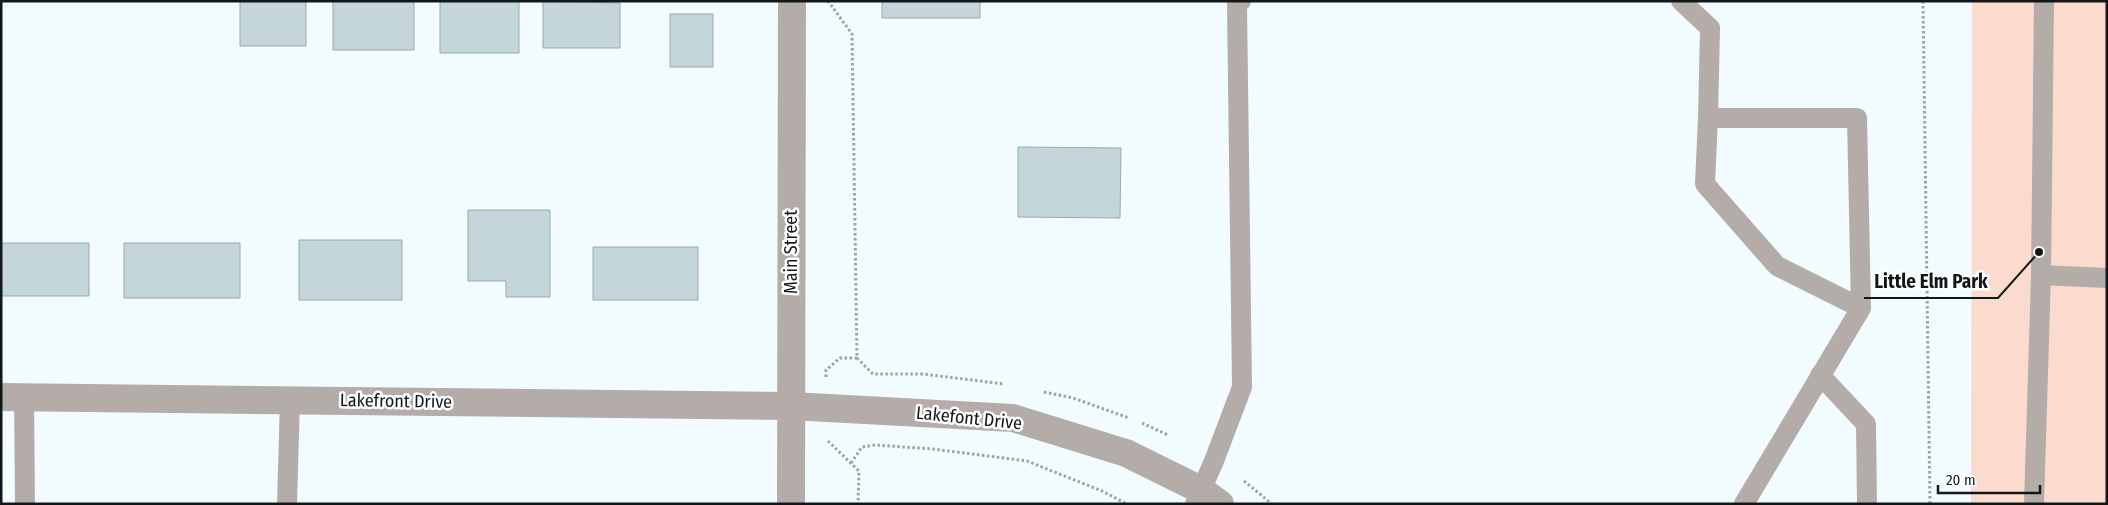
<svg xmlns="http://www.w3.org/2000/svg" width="2108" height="505" font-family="'Fira Sans Condensed',sans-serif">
  <rect width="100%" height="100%" fill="#f2fcff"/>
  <!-- green -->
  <path fill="#fbdbce" d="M 1972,1 L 2107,1 L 2107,504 L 1971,504 Z"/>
  <!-- building -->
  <path fill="#c5d6da" stroke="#99aaae" d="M 240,1 L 306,1 L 306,46 L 240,46 Z
    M 333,1 L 414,1 L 414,50 L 333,50 Z
    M 440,1 L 519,1 L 519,53 L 440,53 Z
    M 543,1 L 620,3 L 620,48 L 543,48 Z
    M 882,1 L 980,1 L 980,18 L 882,18 Z
    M 670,14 L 713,14 L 713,67 L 670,67 Z
    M 1018,147 L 1121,148 L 1120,218 L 1018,217 Z
    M 468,210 L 550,210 L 550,297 L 506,297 L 506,281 L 468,281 Z
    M 299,240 L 402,240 L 402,300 L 299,300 Z
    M 1,243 L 89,243 L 89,296 L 1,296 Z
    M 124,243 L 240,243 L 240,298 L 124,298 Z
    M 593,247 L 698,247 L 698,300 L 593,300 Z"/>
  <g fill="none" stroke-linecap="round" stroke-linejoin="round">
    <!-- path -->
    <path stroke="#9ba4a6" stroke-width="3" stroke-dasharray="2.5 2.5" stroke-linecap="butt" d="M 1923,1 L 1930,504
      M 857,358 L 873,374 L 923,374 L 1004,384
      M 826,377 L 826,370 L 840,358 L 857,358 L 852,34 L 828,1
      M 1044,392 L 1073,398 L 1129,418
      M 1142,423 L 1168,435
      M 828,441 L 859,471 L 858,504
      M 851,463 L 862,447 L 875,445 L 933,449 L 1027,461 L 1102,491 L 1127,504
      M 1244,481 L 1272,504"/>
    <!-- lane -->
    <path stroke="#b3aca9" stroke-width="20" d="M 1681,1 L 1710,28 L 1708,118 L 1857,118 L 1861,308 L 1744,504
      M 2044,1 L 2041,275 L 2107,278
      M 1708,118 L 1705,184 L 1777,266 L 1861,308
      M 1820,375 L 1866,424 L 1867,504
      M 24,397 L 25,504
      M 287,504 L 290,400
      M 1195,504 L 1214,461 L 1242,387 L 1237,5 L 1241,1
      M 2034,504 L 2041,275"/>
    <!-- street -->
    <path stroke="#b3aca9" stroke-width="28" d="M 1,397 L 791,406 L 1013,418 L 1126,453 L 1201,490 L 1220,504
      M 791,504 L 792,1"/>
  </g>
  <g text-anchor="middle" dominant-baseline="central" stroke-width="5" stroke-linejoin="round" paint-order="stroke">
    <!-- street labels -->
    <g font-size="18" fill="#12181a" stroke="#fff">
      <text transform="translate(791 252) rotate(-90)">Main Street</text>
      <text transform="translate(396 401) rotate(1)">Lakefront Drive</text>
      <text transform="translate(969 418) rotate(6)">Lakefont Drive</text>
    </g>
  </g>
  <!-- callouts -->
  <path fill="none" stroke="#12181a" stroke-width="2" d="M2039 252L1998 298H1864"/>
  <circle fill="#12181a" stroke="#fff" stroke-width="2" cx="2039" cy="252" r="5"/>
  <g font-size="19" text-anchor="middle" font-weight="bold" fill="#12181a" stroke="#fff" stroke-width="5" stroke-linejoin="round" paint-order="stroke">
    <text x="1931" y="288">Little Elm Park</text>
  </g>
  <!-- border -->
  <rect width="2108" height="505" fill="none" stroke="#12181a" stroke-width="5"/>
  <!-- scale -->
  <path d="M1938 485v8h102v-8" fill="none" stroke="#12181a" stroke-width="2.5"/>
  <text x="1946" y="485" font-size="15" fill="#12181a" stroke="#ffffff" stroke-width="4" paint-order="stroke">20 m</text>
</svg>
